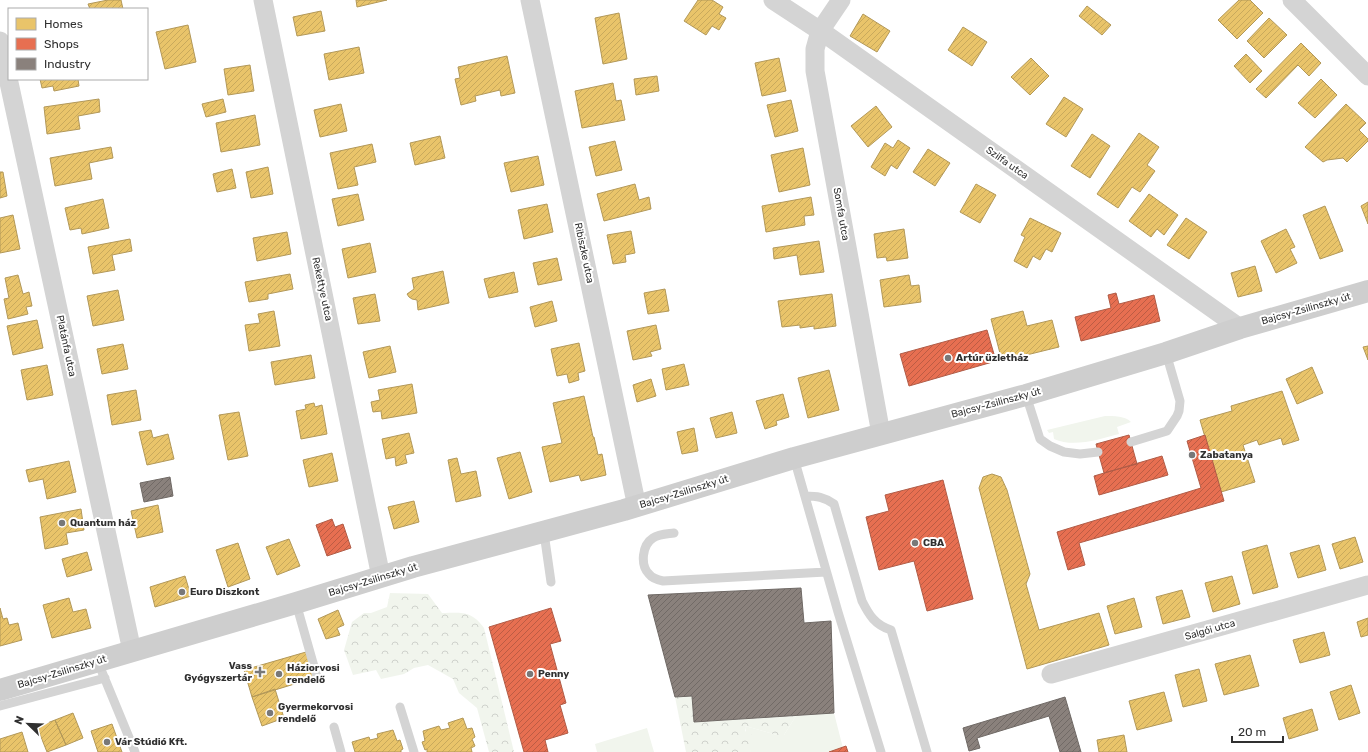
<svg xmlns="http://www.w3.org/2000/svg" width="1368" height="752" font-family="Rubik,sans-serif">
  <defs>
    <pattern id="forest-crowns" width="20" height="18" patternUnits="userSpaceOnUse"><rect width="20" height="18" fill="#f1f5ed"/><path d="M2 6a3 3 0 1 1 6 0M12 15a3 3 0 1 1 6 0" fill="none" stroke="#cfd2cc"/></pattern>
    <pattern id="homes-hatch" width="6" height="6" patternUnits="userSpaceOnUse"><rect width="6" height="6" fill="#e9c46a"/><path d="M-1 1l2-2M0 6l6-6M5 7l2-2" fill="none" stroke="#c8a95c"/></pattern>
    <pattern id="shops-hatch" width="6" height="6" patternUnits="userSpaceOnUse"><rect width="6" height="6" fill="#e76f51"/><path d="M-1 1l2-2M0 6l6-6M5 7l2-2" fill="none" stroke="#bc5c44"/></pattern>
    <pattern id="industry-hatch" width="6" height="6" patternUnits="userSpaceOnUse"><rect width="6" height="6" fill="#8a817c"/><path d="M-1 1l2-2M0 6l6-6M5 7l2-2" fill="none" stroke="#716a66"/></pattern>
  </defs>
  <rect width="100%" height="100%" fill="#fff"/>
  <!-- green -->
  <path fill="#f1f5ed" d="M 1105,416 C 1113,416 1126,416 1131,422 L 1117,427 L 1119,434 C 1100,439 1074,448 1054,439 L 1053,432 L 1049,433 L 1047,430 Z
    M 834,713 L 844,752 L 750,752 C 753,744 745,735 745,726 L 777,735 L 784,735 L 796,716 Z
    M 647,728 L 654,752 L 597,752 L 595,744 Z"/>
  <!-- forest -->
  <path fill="url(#forest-crowns)" d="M 390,593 L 428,594 L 442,613 C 461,613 471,610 484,628 L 514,752 L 489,752 L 477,708 L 459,693 L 453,679 L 428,665 L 414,668 L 404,674 L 381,679 L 376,670 L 353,675 L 344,650 L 352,622 L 364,613 L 371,613 L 387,607 Z
    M 692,696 L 694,722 L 796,716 L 784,735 L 777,735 L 745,726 L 745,731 L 752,735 L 755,743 L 750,752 L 686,752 L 675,697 Z"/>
  <!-- homes -->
  <path fill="url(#homes-hatch)" stroke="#b29859" d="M 108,0 L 121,0 L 123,9 L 90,9 L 88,4 Z
    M 356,0 L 387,0 L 357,7 Z
    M 698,0 L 712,0 L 723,7 L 719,14 L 726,18 L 719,30 L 712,26 L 706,35 L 684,21 Z
    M 1239,0 L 1250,0 L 1263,13 L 1237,39 L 1218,20 Z
    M 1087,6 L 1111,25 L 1102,35 L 1079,16 Z
    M 321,11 L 325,31 L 297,36 L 293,17 Z
    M 619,13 L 627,59 L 603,64 L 595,18 Z
    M 863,14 L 890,31 L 877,52 L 850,36 Z
    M 1269,18 L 1287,35 L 1264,58 L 1247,41 Z
    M 188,25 L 196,62 L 165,69 L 156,32 Z
    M 963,27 L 987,42 L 972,66 L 948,50 Z
    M 1301,43 L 1321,63 L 1309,76 L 1298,65 L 1266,98 L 1256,89 Z
    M 359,47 L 364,73 L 329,80 L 324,54 Z
    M 1246,54 L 1262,71 L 1250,83 L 1234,66 Z
    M 507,56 L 515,93 L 501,96 L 500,90 L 475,96 L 476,101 L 461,105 L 455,79 L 460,78 L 458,67 Z
    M 779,58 L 786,91 L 762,96 L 755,63 Z
    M 1031,58 L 1049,76 L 1030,95 L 1011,77 Z
    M 250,65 L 254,91 L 228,95 L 224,69 Z
    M 657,76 L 659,91 L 636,95 L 634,79 Z
    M 40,79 L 78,79 L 79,86 L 54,91 L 53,86 L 42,88 Z
    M 1321,79 L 1337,95 L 1315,118 L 1298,103 Z
    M 613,83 L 616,101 L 621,100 L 625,120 L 582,128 L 575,91 Z
    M 1064,97 L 1083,109 L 1066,137 L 1046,124 Z
    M 99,99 L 100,112 L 78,116 L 80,129 L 47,134 L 44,107 Z
    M 223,99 L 226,112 L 206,117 L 202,104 Z
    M 791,100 L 798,131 L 775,137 L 767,105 Z
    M 341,104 L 347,131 L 320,137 L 314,110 Z
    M 1346,104 L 1366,123 L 1359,130 L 1368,139 L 1368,141 L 1347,162 L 1343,158 L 1327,160 L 1323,162 L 1305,147 Z
    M 876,106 L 892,127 L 868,147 L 851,126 Z
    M 255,115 L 260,145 L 221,152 L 216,123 Z
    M 1139,133 L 1159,147 L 1147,165 L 1155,171 L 1140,192 L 1132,187 L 1118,208 L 1097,194 Z
    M 1092,134 L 1110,146 L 1090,178 L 1071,166 Z
    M 440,136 L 445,158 L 415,165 L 410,143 Z
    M 898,140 L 910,148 L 897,169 L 891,165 L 885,176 L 871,167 L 885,143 L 893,148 Z
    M 615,141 L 622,170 L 596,176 L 589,147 Z
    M 372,144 L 376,162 L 354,167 L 358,185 L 338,189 L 330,153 Z
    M 111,147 L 113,158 L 89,163 L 92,179 L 55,186 L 50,158 Z
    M 803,148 L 810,185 L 779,192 L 771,155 Z
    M 928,149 L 950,163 L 935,186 L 913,172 Z
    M 538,156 L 544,185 L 511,192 L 504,163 Z
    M 268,167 L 273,194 L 251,198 L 246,172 Z
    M 232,169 L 236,188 L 217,192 L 213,174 Z
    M 0,172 L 3,172 L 7,196 L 0,198 Z
    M 635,184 L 639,200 L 649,197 L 651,209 L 604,221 L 597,194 Z
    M 976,184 L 996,195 L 980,223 L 960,212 Z
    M 358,194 L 364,220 L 338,226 L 332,199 Z
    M 1149,194 L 1178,215 L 1164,235 L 1157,229 L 1151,237 L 1129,221 Z
    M 811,197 L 814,215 L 804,216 L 805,225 L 766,232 L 762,206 Z
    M 103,199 L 109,228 L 82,234 L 81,228 L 70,230 L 65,208 Z
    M 1368,202 L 1368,224 L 1361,206 Z
    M 547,204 L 553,232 L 524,239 L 518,210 Z
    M 1325,206 L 1343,251 L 1320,259 L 1303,215 Z
    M 13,215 L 20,249 L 0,253 L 0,218 Z
    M 1030,218 L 1061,233 L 1052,252 L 1046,249 L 1040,260 L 1033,256 L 1027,268 L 1014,261 L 1025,237 L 1021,235 Z
    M 1186,218 L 1207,232 L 1189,259 L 1167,245 Z
    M 904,229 L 908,258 L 887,261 L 886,257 L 877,258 L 874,234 Z
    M 1286,229 L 1295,247 L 1290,249 L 1297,263 L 1276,273 L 1261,241 Z
    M 631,231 L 635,253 L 625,255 L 626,262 L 613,264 L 607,235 Z
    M 287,232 L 291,254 L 257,261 L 253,238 Z
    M 130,239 L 132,251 L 112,255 L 115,270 L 93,274 L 88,247 Z
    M 819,241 L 824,272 L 800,275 L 797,255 L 774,259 L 773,248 Z
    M 370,243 L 376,272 L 348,278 L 342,249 Z
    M 557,258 L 562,280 L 538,285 L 533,263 Z
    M 1255,266 L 1262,291 L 1238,297 L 1231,273 Z
    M 443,271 L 449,303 L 418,310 L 417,300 L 412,299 L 409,297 L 407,294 L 414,289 L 412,278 Z
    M 514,272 L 518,292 L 489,298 L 484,279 Z
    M 290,274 L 293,289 L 268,294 L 268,299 L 249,302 L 245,282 Z
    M 18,275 L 23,294 L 29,292 L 32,306 L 26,307 L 28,314 L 8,319 L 4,299 L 9,298 L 5,278 Z
    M 909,275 L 911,286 L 919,285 L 921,302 L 884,307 L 880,280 Z
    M 665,289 L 669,311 L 648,314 L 644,293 Z
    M 118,290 L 124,320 L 93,326 L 87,296 Z
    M 375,294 L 380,321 L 358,324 L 353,298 Z
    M 832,294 L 836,326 L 814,329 L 814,326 L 800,328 L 800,325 L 782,327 L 778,301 Z
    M 552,301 L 557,321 L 535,327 L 530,307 Z
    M 274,311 L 280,346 L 249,351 L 245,325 L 260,323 L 258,314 Z
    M 1023,311 L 1027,326 L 1052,320 L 1059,347 L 1002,361 L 991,319 Z
    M 37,320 L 43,348 L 13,355 L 7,326 Z
    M 656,325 L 661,349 L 650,352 L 652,356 L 633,360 L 627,331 Z
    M 579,343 L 585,371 L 578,373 L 579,380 L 569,383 L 567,374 L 557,376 L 551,349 Z
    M 123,344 L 128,369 L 102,374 L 97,349 Z
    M 390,346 L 396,372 L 369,378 L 363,352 Z
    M 1368,346 L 1368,360 L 1363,347 Z
    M 311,355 L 315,378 L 275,385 L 271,362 Z
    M 684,364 L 689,385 L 666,390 L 662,369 Z
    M 47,365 L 53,395 L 27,400 L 21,370 Z
    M 1312,367 L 1323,393 L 1297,404 L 1286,379 Z
    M 829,370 L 839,410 L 808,418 L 798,378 Z
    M 651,379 L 656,396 L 637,402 L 633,385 Z
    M 412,384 L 417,413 L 382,419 L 381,411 L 373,412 L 371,402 L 380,400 L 378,390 Z
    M 136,390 L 141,420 L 112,425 L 107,395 Z
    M 1282,391 L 1299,440 L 1283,445 L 1281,438 L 1259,445 L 1257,440 L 1243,445 L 1255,482 L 1221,492 L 1200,420 L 1232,411 L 1231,406 Z
    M 783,394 L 789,417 L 776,421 L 777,425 L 765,429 L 756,401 Z
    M 584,396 L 593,437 L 594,437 L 598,455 L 602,454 L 606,475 L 581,481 L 579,475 L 550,482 L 542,447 L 562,443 L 553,403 Z
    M 314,403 L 315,407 L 322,405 L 327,434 L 301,439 L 296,411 L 306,409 L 305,405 Z
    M 239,412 L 248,456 L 228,460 L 219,415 Z
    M 732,412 L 737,433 L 716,438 L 710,418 Z
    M 694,428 L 698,451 L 682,454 L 677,432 Z
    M 151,430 L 153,438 L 168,434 L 174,459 L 147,465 L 139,432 Z
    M 409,433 L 414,453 L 405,455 L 407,463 L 396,466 L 395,457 L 386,459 L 382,439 Z
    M 520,452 L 532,492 L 509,499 L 497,458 Z
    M 332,453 L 338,481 L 309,487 L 303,460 Z
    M 457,458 L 461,474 L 476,471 L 481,496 L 456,502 L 448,460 Z
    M 69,461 L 76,492 L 47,499 L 43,479 L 29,482 L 26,470 Z
    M 992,474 L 1001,477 L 1007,490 L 1030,574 L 1026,584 L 1039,630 L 1099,613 L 1109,645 L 1027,669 L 979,488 L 983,477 Z
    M 414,501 L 419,522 L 394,529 L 388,507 Z
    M 158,505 L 163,532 L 137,538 L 131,511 Z
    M 81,509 L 84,530 L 66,533 L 68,544 L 45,549 L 40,517 Z
    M 1355,537 L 1363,562 L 1340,569 L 1332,544 Z
    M 289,539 L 300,566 L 277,575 L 266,547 Z
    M 238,543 L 250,579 L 228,587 L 216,550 Z
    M 1267,545 L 1278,587 L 1253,594 L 1242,552 Z
    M 1319,545 L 1326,570 L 1298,578 L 1290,553 Z
    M 87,552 L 92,570 L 67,577 L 62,559 Z
    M 185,576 L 191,596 L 155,607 L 150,587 Z
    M 1232,576 L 1240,604 L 1213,612 L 1205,583 Z
    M 1182,590 L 1190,617 L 1163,624 L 1156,597 Z
    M 69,598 L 73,612 L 86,609 L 91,628 L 52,638 L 43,605 Z
    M 1134,598 L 1142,627 L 1115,634 L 1107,606 Z
    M 0,608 L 3,619 L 7,618 L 9,625 L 18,623 L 22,640 L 0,646 Z
    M 338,610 L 344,625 L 337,628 L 340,635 L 326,639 L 318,619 Z
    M 1368,618 L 1368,635 L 1361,637 L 1357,622 Z
    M 1324,632 L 1330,655 L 1300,663 L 1293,640 Z
    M 306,652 L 314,678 L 252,697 L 244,670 Z
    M 1250,655 L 1259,686 L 1224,695 L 1215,664 Z
    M 1199,669 L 1207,701 L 1183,707 L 1175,675 Z
    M 1351,685 L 1360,713 L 1339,720 L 1330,692 Z
    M 275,689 L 284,718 L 262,726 L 252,697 Z
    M 1164,692 L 1172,721 L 1137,730 L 1129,701 Z
    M 1312,709 L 1318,730 L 1289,739 L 1283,718 Z
    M 73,713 L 83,738 L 66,745 L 55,720 Z
    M 463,718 L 467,729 L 472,728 L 475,737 L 472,739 L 475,746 L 471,748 L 472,752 L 427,752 L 427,749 L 425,750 L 422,742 L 425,741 L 423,731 L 439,726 L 441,730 L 450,728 L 448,723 Z
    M 55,720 L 66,745 L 47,752 L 37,727 Z
    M 112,724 L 122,752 L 98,752 L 91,731 Z
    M 393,730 L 397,741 L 400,740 L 403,749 L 401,750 L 401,752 L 355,752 L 352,742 L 369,737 L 370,740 L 378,738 L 377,734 Z
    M 22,732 L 28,752 L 0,752 L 0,739 Z
    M 1124,735 L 1127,752 L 1099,752 L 1097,740 Z"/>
  <!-- shops -->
  <path fill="url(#shops-hatch)" stroke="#b05c47" d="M 1116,293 L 1119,304 L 1154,295 L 1160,321 L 1081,341 L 1075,317 L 1111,308 L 1108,295 Z
    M 987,330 L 996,361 L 909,386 L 900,354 Z
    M 1129,435 L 1137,464 L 1104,473 L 1096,444 Z
    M 1205,435 L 1224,501 L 1079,543 L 1085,565 L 1068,570 L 1057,532 L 1201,488 L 1187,441 Z
    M 1162,456 L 1168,475 L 1099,495 L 1094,476 Z
    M 943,480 L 973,599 L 927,611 L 914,561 L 879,570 L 866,517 L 889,511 L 885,495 Z
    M 332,519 L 335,527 L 343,524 L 351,548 L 327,556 L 316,525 Z
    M 551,608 L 561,641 L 550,644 L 566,703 L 560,705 L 568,733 L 545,740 L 548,752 L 524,752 L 489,627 Z
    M 846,746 L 848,752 L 829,752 Z"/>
  <!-- industry -->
  <path fill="url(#industry-hatch)" stroke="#6f6965" d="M 170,477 L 173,496 L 144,502 L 140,483 Z
    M 801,588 L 804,623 L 831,621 L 834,713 L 694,722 L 692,696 L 675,697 L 648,595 Z
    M 1065,697 L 1081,752 L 1060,752 L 1049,716 L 977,738 L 980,748 L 969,751 L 963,728 Z"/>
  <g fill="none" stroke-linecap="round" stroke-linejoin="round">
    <!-- lane -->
    <path stroke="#d4d4d4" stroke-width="9" d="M 1026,395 L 1040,439 L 1050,446 L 1064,452 L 1080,454 L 1098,452
      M 1131,442 L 1167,431 L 1177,416 L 1179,411 L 1180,401 L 1166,353
      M 794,458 L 838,612 L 881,752
      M 805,496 C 817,496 824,497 834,504 L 862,601 C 869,615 875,625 891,630 L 927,752
      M 544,533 L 551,582
      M 674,533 C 667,534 659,534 653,538 C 642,545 640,565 649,574 C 652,578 658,580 663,581 L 826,572
      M 296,603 L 317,677
      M 102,672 L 135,752
      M 0,706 L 105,678
      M 400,707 L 414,752
      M 334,727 L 341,752"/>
    <!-- street -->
    <path stroke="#d4d4d4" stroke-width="19" d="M 263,0 L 381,577
      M 530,0 L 637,507
      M 773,0 L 828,36 L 1240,328
      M 841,0 L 820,31 L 815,49 L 815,71 L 881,434
      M 1292,0 L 1368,76
      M 0,41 L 132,651
      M 1051,674 L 1368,585"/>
    <!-- secondary -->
    <path stroke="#cecece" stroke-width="22" d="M 0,690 L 296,603 L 413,567 L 624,510 L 794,458 L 1026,395 L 1166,353 L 1240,328 L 1368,291"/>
  </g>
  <!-- markers -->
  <g fill="#787878" stroke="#fff" stroke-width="1.5">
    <circle cx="948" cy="358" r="4"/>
    <circle cx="1192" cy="455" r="4"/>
    <circle cx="62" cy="523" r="4"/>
    <circle cx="915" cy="543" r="4"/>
    <circle cx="182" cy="592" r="4"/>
    <path d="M258 666h4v4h4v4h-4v4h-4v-4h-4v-4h4z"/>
    <circle cx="279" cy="674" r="4"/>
    <circle cx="530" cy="674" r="4"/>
    <circle cx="270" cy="713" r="4"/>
    <circle cx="107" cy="742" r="4"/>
  </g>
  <g text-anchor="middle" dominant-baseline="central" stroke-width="4" stroke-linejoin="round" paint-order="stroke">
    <!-- street labels -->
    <g font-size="10" fill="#303030" stroke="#fff">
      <text transform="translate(1007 163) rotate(35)">Szilfa utca</text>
      <text transform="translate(841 214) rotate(80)">Somfa utca</text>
      <text transform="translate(584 253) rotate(78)">Ribiszke utca</text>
      <text transform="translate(322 289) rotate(78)">Rekettye utca</text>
      <text transform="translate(1306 309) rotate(-16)">Bajcsy-Zsilinszky út</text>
      <text transform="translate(66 346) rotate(78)">Platánfa utca</text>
      <text transform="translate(996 403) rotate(-15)">Bajcsy-Zsilinszky út</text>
      <text transform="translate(684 492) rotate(-17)">Bajcsy-Zsilinszky út</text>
      <text transform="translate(373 580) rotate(-17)">Bajcsy-Zsilinszky út</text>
      <text transform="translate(1210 630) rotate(-16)">Salgói utca</text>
      <text transform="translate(62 672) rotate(-17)">Bajcsy-Zsilinszky út</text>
    </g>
    <!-- poi labels -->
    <g font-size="10" font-weight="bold" fill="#303030" stroke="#fff" text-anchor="start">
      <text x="956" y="358">Artúr üzletház</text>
      <text x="1200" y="455">Zabatanya</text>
      <text x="70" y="523">Quantum ház</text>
      <text x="923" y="543">CBA</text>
      <text x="190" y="592">Euro Diszkont</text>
      <text x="252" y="666" text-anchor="end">Vass<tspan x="252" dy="12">Gyógyszertár</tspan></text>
      <text x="287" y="668">Háziorvosi<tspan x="287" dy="12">rendelő</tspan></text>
      <text x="538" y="674">Penny</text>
      <text x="278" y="707">Gyermekorvosi<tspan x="278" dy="12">rendelő</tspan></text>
      <text x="115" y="742">Vár Stúdió Kft.</text>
    </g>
  </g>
  <!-- legend -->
  <rect x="8" y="8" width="140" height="72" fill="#ffffff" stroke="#acacac"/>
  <rect x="16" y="18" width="20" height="12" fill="#e9c46a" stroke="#acacac"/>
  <text x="44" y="28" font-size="12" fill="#303030">Homes</text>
  <rect x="16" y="38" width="20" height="12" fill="#e76f51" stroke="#acacac"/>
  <text x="44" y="48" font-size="12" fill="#303030">Shops</text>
  <rect x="16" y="58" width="20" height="12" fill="#8a817c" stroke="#acacac"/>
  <text x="44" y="68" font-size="12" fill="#303030">Industry</text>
  <!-- north arrow -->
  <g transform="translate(28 724) rotate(293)" stroke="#ffffff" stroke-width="3" paint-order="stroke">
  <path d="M0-3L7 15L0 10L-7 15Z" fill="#303030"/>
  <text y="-6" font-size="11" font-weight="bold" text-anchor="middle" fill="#303030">N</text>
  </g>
  <!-- scale -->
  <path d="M1232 736v6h51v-6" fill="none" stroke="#303030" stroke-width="2"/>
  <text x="1238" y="736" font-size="12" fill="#303030" stroke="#ffffff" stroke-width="3" paint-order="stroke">20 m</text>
</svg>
